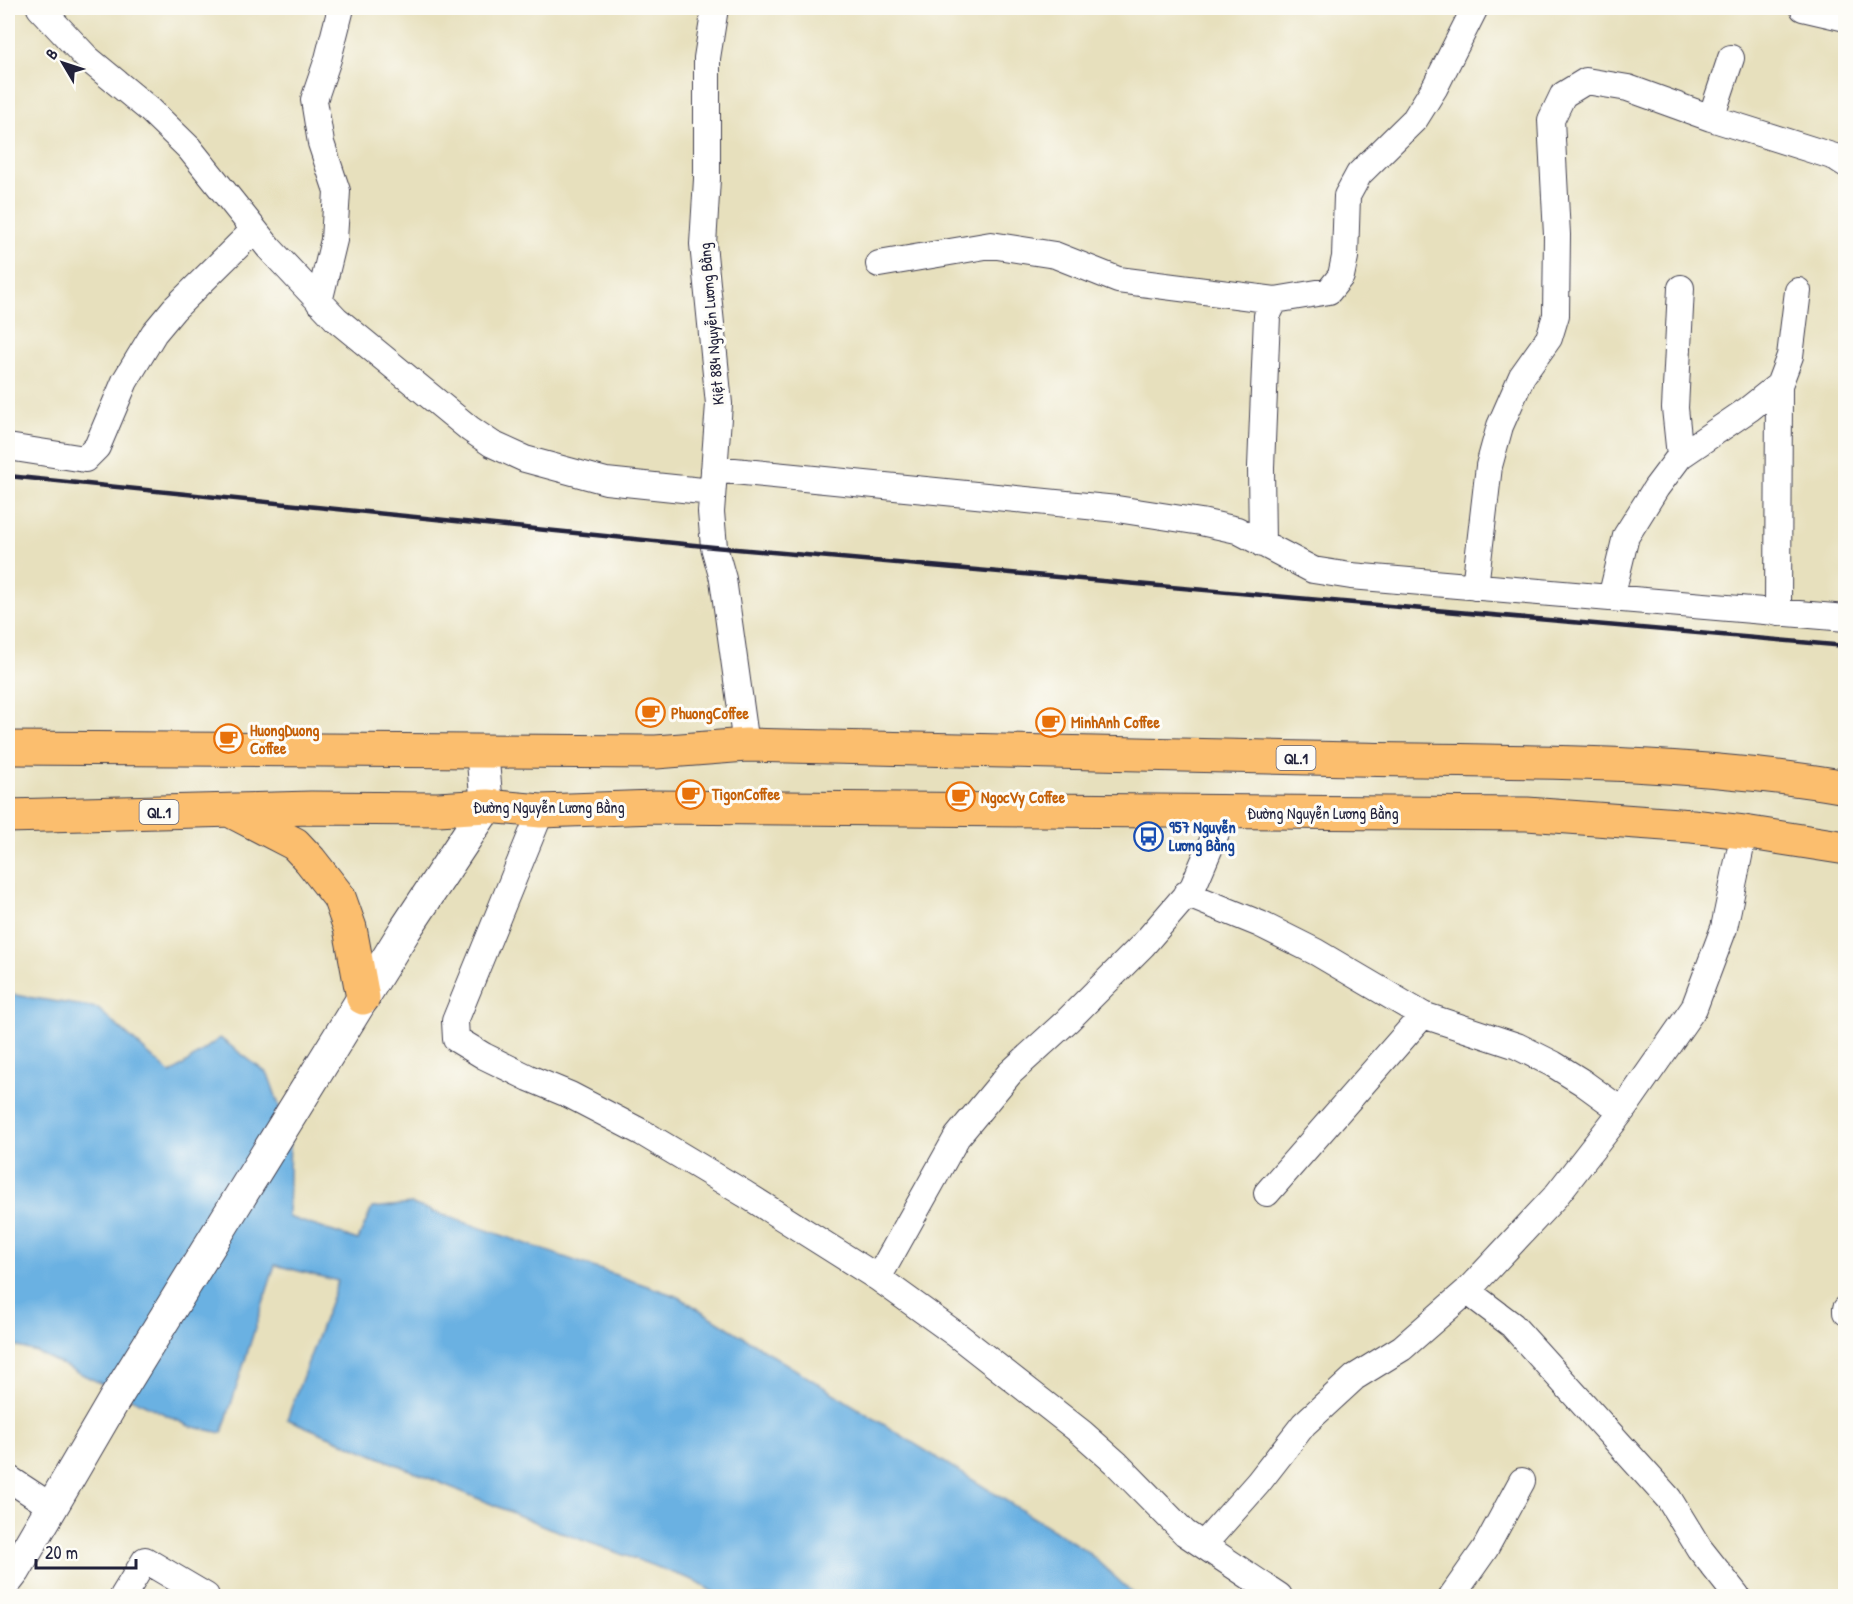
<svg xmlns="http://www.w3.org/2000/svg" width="1853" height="1604" font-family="'Patrick Hand',sans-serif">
  <rect width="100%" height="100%" fill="#fdfcf7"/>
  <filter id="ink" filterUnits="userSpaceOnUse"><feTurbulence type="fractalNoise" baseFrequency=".0167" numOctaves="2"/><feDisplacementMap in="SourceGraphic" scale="12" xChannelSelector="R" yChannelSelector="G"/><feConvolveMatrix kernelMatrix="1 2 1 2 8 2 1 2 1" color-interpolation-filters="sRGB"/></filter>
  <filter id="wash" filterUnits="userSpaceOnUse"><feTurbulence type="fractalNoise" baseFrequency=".008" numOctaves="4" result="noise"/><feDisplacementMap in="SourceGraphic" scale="24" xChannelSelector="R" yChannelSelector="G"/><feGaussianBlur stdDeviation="1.35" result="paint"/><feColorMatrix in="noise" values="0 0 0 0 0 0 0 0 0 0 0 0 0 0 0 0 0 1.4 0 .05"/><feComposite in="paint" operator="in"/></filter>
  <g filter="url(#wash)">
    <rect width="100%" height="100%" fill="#e7e0bd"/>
    <!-- water -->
    <path fill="#6bb1e2" stroke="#466a8e" stroke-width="1.5" d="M 8,994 L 97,1008 L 171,1074 L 220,1038 L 268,1074 L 290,1136 L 288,1217 L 358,1240 L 372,1208 L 412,1204 L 679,1297 L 1084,1549 L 1136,1596 L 720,1596 L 693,1580 L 549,1528 L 287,1419 L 338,1281 L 275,1265 L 222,1433 L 189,1426 L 36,1352 L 8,1344 Z"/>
  </g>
  <g filter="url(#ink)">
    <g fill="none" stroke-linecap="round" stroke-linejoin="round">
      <defs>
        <path id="minor" d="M 40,8 L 87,58 L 150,110 L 189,148 L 269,248 L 336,319 L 470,429 L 492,444 L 525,459 L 606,481 L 712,492
          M 715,8 L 707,58 L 707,179 L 703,244 L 719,404 L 711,512 L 714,547 L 723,579 L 746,745
          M 1803,8 L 1846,18
          M 1711,118 L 1731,58
          M 879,264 L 991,245 L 1055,255 L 1118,280 L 1275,300
          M 319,302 L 334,240 L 337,191 L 321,143 L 314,100 L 328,59 L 341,8
          M 8,447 L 85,459 L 97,447 L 125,381 L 154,333 L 174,309 L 254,230
          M 1680,456 L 1675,408 L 1681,288
          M 714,469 L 1117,509 L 1201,522 L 1237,530 L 1313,570 L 1351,576 L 1846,618
          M 1262,544 L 1261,467 L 1267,316 L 1275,300 L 1329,291 L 1341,276 L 1345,257 L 1347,196 L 1359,174 L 1415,119 L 1435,87 L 1475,8
          M 1475,587 L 1489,466 L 1500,426 L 1522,376 L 1549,338 L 1556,315 L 1557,235 L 1551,120 L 1563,95 L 1586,81 L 1628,88 L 1711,118 L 1835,157 L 1846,164
          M 1611,598 L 1626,536 L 1656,488 L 1680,456 L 1749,409 L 1779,385 L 1790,356 L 1798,291
          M 1778,613 L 1779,385
          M 541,811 L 455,1021 L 456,1039 L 484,1056 L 529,1078 L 570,1095 L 643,1133 L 745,1194 L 878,1278 L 957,1335 L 1082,1433 L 1117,1464 L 1185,1533 L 1279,1596
          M 1186,894 L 1260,924 L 1316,952 L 1423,1015 L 1517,1046 L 1553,1064 L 1582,1082 L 1622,1111
          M 1267,1193 L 1423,1015
          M 878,1278 L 957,1137 L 1010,1073 L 1067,1021 L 1143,945 L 1193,887 L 1225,812
          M 1467,1291 L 1512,1325 L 1669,1499 L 1699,1548 L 1737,1596
          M 1846,1309 L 1846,1312
          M 8,1478 L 52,1507
          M 1203,1545 L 1258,1483 L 1304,1424 L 1355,1377 L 1402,1348 L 1467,1291 L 1555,1197 L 1622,1111 L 1694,1008 L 1724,928 L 1744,832
          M 123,1596 L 145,1560 L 206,1596
          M 1452,1596 L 1485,1549 L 1522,1481"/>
        <path id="tertiary" d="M 8,1579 L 15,1570 L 113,1402 L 405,930 L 487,806 L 482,751"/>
        <path id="trunk" d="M 8,748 L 656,752 L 746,745 C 948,750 1151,755 1354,759 C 1518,762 1683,759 1846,787
          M 233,812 L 295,844 L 310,860 L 339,897 L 350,928 L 363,998
          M 8,816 L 311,808 L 438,809 L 487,806 L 541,811 L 655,807 L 1527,814 L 1692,826 L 1744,832 L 1846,848"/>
      </defs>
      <!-- minor casing -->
      <use href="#minor" stroke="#403e4e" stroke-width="28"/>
      <!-- tertiary casing -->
      <use href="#tertiary" stroke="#403e4e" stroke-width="34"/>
      <!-- trunk casing -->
      <use href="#trunk" stroke="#403e4e" stroke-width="35"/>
      <!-- minor -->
      <use href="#minor" stroke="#fff" stroke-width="26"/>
      <!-- tertiary -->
      <use href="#tertiary" stroke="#fff" stroke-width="32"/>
      <!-- trunk -->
      <use href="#trunk" stroke="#fbbe6e" stroke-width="33"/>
      <!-- rail -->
      <path stroke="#22223b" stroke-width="4.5" d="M 8,476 L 714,547 L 1846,646"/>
    </g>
  </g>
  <!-- icons -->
  <defs>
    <symbol id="cafe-ring" viewBox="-11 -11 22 22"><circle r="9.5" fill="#fdfcf7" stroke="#e8710a" stroke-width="1.5"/><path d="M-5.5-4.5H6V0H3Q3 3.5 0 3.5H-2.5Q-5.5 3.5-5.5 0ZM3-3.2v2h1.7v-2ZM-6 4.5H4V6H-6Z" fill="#e8710a"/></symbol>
    <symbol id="bus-ring" viewBox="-11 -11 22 22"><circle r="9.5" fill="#fdfcf7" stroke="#1a4fb4" stroke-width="1.5"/><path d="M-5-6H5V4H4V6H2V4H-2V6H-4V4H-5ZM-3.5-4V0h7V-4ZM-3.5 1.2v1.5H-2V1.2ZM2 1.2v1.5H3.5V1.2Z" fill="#1a4fb4"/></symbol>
  </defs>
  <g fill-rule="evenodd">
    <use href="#cafe-ring" x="634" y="696" width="33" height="33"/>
    <use href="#cafe-ring" x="1034" y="706" width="33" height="33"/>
    <use href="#cafe-ring" x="212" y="722" width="33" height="33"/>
    <use href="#cafe-ring" x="674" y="778" width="33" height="33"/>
    <use href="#cafe-ring" x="944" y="780" width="33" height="33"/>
    <use href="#bus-ring" x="1132" y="820" width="33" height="33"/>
  </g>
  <g text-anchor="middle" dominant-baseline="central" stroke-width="6" stroke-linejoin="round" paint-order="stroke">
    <!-- shield labels -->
    <g fill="#fdfcf7" stroke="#646373" stroke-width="1.5">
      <rect x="1276.5" y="746" width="39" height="24" rx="4.5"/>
      <rect x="139.5" y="800" width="39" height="24" rx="4.5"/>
    </g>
    <g font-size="15" font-weight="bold" fill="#22223b">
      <text x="1296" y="758">QL.1</text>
      <text x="159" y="812">QL.1</text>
    </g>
    <!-- street labels -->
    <g font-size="16" fill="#22223b" stroke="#fdfcf7">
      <text transform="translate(711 324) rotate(-95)">Kiệt 884 Nguyễn Lương Bằng</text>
      <text x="549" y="807">Đường Nguyễn Lương Bằng</text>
      <text x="1323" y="813">Đường Nguyễn Lương Bằng</text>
    </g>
    <!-- food labels -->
    <g font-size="16" font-weight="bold" fill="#c56008" stroke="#fdfcf7" text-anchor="start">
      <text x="671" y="713">PhuongCoffee</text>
      <text x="1071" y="722">MinhAnh Coffee</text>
      <text x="250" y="730">HuongDuong<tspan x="250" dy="18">Coffee</tspan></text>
      <text x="712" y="794">TigonCoffee</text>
      <text x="981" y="797">NgocVy Coffee</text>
    </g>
    <!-- transit labels -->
    <g font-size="16" font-weight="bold" fill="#164399" stroke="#fdfcf7" text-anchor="start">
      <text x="1169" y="827">957 Nguyễn<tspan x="1169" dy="18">Lương Bằng</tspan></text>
    </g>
  </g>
  <!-- margin -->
  <rect width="1853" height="1604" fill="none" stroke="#fdfcf7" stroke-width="30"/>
  <!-- north arrow -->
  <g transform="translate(63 63) rotate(309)" stroke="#fdfcf7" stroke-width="4.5" paint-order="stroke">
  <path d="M0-4.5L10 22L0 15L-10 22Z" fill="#22223b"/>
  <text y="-9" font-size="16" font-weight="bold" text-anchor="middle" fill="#22223b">B</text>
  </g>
  <!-- scale -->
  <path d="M36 1559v9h100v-9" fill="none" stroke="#22223b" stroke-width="3"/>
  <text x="45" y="1559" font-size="18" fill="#22223b" stroke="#fdfcf7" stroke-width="4.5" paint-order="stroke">20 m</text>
</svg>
